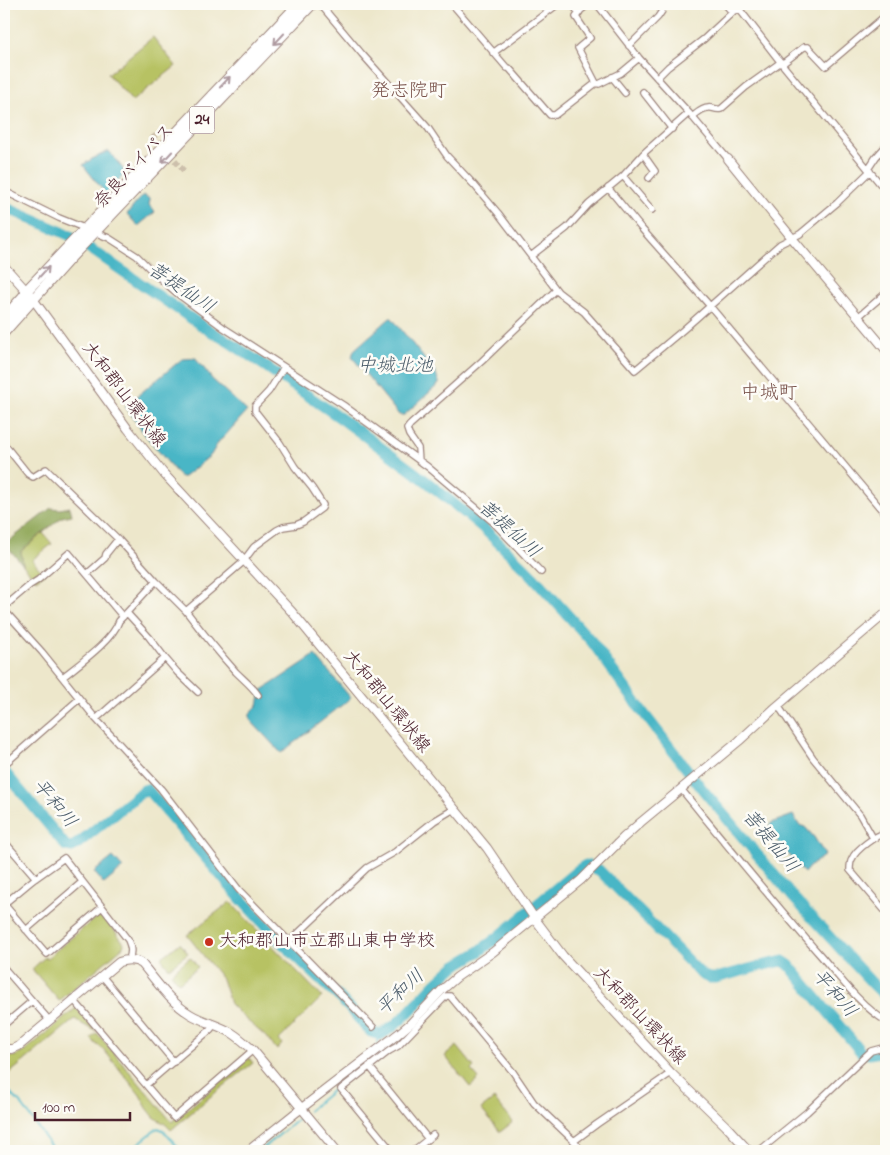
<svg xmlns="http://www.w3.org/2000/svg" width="890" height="1155" font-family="'Indie Flower','Klee One',sans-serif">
  <rect width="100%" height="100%" fill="#fdfcf7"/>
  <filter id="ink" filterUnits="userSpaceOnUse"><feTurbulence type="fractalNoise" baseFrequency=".02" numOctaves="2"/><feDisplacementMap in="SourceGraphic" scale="10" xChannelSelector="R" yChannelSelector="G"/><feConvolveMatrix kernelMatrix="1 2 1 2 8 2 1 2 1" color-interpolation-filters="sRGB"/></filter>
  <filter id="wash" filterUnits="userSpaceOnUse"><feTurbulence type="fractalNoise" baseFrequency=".0096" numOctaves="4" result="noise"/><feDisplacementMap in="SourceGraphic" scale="20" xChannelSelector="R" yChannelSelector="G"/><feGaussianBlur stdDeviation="1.12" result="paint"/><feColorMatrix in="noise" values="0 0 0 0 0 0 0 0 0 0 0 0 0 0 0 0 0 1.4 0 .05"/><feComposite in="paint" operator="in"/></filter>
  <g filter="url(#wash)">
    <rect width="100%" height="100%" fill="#ede7cb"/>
    <!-- green -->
    <path fill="#b7c264" stroke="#807048" d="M 153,37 L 176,66 L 132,101 L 108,74 Z
      M 43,533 L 52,544 L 32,560 L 44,574 L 36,580 L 23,565 L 21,551 Z
      M 230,902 L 322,997 L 279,1040 L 282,1044 L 277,1050 L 265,1036 L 242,1016 L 230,1004 L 222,979 L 187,935 Z
      M 99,915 L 103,915 L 124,943 L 123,947 L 59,1001 L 32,969 L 45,957 L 47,958 Z
      M 180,943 L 188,953 L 169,968 L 161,958 Z
      M 190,957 L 198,967 L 179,983 L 171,973 Z
      M 76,1008 L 96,1031 L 82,1024 L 75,1019 L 4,1078 L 4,1058 C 12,1058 18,1055 25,1051 Z
      M 97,1033 L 172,1122 L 249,1058 L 253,1063 L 210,1097 L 171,1130 L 165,1124 L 154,1117 L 147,1108 L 140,1095 L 104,1050 L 96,1044 L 91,1038 Z
      M 457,1046 L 474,1067 L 471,1070 L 479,1079 L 470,1087 L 445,1056 Z
      M 494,1099 L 513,1122 L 500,1132 L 481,1109 Z"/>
    <!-- forest -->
    <path fill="#91a85a" stroke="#6e6442" d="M 70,507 L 72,515 L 62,517 L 21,551 L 23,565 L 5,544 L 51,508 L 60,509 Z"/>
    <!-- water -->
    <path fill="#4ab6c6" stroke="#4a6a78" d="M 109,151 L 123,169 L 124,174 L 106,194 L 83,165 L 92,159 Z
      M 143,195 L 150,199 L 149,205 L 155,212 L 138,226 L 127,214 Z
      M 390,318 L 392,318 L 435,372 L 439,382 L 439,384 L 404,415 L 399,415 L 352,357 L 354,350 Z
      M 196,358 L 200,365 L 203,367 L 212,379 L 247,411 L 223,438 L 219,441 L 211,455 L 184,477 L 180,477 L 145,435 L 125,406 L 182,359 Z
      M 315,655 L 351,698 L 281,753 L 250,720 L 250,713 L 258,705 L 261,691 Z
      M 793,815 L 799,825 L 805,827 L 814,837 L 825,855 L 809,867 L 804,873 L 768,830 L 771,823 Z
      M 113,857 L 123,868 L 104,884 L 94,872 Z"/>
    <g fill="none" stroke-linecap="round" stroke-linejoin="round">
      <!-- stream -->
      <path stroke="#4ab6c6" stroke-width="2" d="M 376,1047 L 380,1035
        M 360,1068 L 371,1059
        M 4,1086 L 23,1106 L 54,1151
        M 308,1111 L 352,1074
        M 129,1151 L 158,1128 L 163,1130 L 181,1151
        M 260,1151 L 304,1114"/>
      <!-- river -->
      <path stroke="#4ab6c6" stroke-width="11" d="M 4,207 L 55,229 L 69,235 L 98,254 L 205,328 L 226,340 L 265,366 L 346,422 L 426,481 L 482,527 L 529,572 L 592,642 L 642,711 L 703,790 L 792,896 L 871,982 L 886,997
        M 4,771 L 66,846 L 72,847 L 77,844 L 144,790 L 147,789 L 239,897 L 279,940 L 342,1000 L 371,1032 L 380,1035 L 394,1026 L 405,1016 L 436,983 L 455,966 L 477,953 L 497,938 L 578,870 L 586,865 L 599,870 L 702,975 L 709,978 L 716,978 L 760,966 L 783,961 L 789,965 L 861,1052 L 869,1054 L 886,1051"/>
    </g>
  </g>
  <g filter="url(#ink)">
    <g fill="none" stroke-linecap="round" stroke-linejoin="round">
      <!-- street-tunnel -->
      <path stroke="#ccbfab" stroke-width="5.5" stroke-dasharray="5.5 3" stroke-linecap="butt" d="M 152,135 L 184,171"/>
      <defs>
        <path id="street" d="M 320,4 L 362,54 L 428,128 L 447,156 L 475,186 L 498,213 L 558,292 L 584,312 L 635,370 L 683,330 L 780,244 L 800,234 L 837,203 L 870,171
          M 452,4 L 507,68 L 509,68 L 550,115 L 555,115 L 596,83 L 599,84 L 621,73 L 639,58
          M 572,4 L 579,13
          M 589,4 L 581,10 L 576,17 L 590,38 L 578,48 L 596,83
          M 597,4 L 639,58 L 689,113 L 728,159
          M 725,4 L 731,11 L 740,10 L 782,64 L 886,191
          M 629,46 L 658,17 L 662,11 L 663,4
          M 493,53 L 558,4
          M 782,64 L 804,47 L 808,47 L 826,66 L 886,15
          M 612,77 L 625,93
          M 657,78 L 668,67 L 704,39 L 735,10
          M 643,92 L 672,129
          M 692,117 C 696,114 702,108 708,108 C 713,107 714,110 721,109 L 746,87 L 781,62
          M 643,154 L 655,171 L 649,178
          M 868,169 L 876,157 L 886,146
          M 623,176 L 652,210
          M 608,188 L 641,228 L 710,306 L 886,515
          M 4,191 L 59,218 L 109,238 L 137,256 L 156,275 L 178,294 L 224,328 L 343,405 L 428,467 L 493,522 L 541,572
          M 531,256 L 567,228 L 589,204 L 623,176 L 645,152 L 689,113
          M 858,317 L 886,293
          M 4,444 L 28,474 L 33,477 L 46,469 L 50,473 L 118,539 L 156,581 L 186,611 L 242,563 L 254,547 L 277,530 L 283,527 L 296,525 L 303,522 L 322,508 L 323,505 L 312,488 L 295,467 L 280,443 L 255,411 L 255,406 L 269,391 L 284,367
          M 419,461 L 418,448 L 409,435 L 407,429 L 410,425 L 482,361 L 556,290
          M 87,574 L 105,558 L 106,554 L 118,539
          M 4,607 L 30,585 L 38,580 L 69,553 L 123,617
          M 4,610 L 42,652 L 96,719 L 161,789 L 239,890 L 373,1027
          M 186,611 C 202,632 218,652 236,672 C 243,679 252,686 258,695
          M 165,658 L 177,672 L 198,692
          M 63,677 C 79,664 113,640 119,621 L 156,581
          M 776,707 L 781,710 L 813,758 L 860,815 L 873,838
          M 96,719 L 165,658 L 149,637 L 127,613
          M 4,767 L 6,763 L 79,699
          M 681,789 C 727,845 773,902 821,956 C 839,977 863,1008 886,1021
          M 886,833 C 876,835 856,849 852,859 C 850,862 850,866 850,870 L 886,912
          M 4,841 L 36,878
          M 4,904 L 33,880 L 64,858 L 128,940 C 131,947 132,952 129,959
          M 4,904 L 47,954 L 102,907
          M 26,930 L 82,882
          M 289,942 L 367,868 L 395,852 L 434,821 L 454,809
          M 4,968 L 49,1020
          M 102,976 L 174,1062
          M 73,999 L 174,1118 L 253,1050
          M 4,1022 L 5,1024 L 32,1001
          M 369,1066 L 428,1139
          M 146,1085 L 210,1030 L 214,1025
          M 574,1141 L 597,1124 L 671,1073
          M 392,1151 L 341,1089 L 389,1051 L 398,1046 L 446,996 L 450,996 L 513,1072 L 534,1103 L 574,1141 L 581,1151
          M 413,1151 L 433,1135
          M 759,1151 L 807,1112 L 871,1051 L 886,1047"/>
        <path id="secondary" d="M 728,159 L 792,238 L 886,350
          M 4,266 L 23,287 L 33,299 L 128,429 L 164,474 L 292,612 L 487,848 L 535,919 L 563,956 L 671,1073 L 726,1126 L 749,1151
          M 4,1049 L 12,1049 L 19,1046 L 119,962 C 128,959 135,959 142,964 C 157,982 170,1002 190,1014 C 203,1022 219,1025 232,1033 C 240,1038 246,1044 253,1050 L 337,1151
          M 248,1151 L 294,1114 L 398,1034 L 411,1023 L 442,990 L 457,977 L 493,952 L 581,880 L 623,838 L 641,822 L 739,741 L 776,707 L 886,613"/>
        <path id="highway" d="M 4,318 L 23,297 L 30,287 L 299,4
          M 4,332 L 70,258 L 312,4"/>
      </defs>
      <!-- street casing -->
      <use href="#street" stroke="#9c837b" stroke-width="8"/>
      <!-- secondary casing -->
      <use href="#secondary" stroke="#9c837b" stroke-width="10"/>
      <!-- highway casing -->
      <use href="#highway" stroke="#9c837b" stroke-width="12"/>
      <!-- street -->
      <use href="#street" stroke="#fff" stroke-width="5.5"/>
      <!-- secondary -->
      <use href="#secondary" stroke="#fff" stroke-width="8"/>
      <!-- highway -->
      <use href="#highway" stroke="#fff" stroke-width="10"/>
    </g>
    <!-- one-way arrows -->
    <defs><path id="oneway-shaft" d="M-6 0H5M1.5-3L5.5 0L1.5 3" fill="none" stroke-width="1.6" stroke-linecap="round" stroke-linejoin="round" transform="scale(1.25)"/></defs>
    <g stroke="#ae9aa0">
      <use href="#oneway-shaft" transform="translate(279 39) rotate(133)"/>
      <use href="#oneway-shaft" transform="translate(225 82) rotate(-47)"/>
      <use href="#oneway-shaft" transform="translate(167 157) rotate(133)"/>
      <use href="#oneway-shaft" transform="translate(44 272) rotate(-47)"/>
    </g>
  </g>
  <!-- markers -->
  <circle fill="#c8321e" stroke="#fdfcf7" stroke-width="2" cx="209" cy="942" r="5"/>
  <g text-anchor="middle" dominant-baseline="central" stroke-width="5" stroke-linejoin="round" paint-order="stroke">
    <!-- shield labels -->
    <rect fill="#fdfcf7" stroke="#806168" stroke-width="1" x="189.5" y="106.5" width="25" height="27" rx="4"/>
    <g font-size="16" font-weight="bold" fill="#4a1f2b">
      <text x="202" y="120">24</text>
    </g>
    <!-- street labels -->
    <g font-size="18" fill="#4a1f2b" stroke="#fdfcf7">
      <text transform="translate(135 167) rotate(-47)">奈良バイパス</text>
      <text transform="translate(123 395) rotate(53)">大和郡山環状線</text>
      <text transform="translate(386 702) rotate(51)">大和郡山環状線</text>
      <text transform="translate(639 1016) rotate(47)">大和郡山環状線</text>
    </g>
    <!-- poi labels -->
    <g font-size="18" fill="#4a1f2b" stroke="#fdfcf7" text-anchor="start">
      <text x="219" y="942">大和郡山市立郡山東中学校</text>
    </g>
    <!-- neighbourhood labels -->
    <g font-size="19" fill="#7b554e" stroke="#fdfcf7">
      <text x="409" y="91">発志院町</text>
      <text x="769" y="393">中城町</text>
    </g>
    <!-- water labels -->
    <g font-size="19" font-style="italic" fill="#4a5b69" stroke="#fdfcf7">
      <text transform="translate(181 289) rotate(34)">菩提仙川</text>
      <text x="395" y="366">中城北池</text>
      <text transform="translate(509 530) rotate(42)">菩提仙川</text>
      <text transform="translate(54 804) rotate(50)">平和川</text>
      <text transform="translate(770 842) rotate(50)">菩提仙川</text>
      <text transform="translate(401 993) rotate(-43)">平和川</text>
      <text transform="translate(834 994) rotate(49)">平和川</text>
    </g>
  </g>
  <!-- margin -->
  <rect width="890" height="1155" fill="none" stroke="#fdfcf7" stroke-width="20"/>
  <!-- scale -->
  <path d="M35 1112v8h95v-8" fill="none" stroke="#4a1f2b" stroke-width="2.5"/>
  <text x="42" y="1112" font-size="15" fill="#4a1f2b" stroke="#fdfcf7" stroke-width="4" paint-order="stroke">100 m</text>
</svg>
